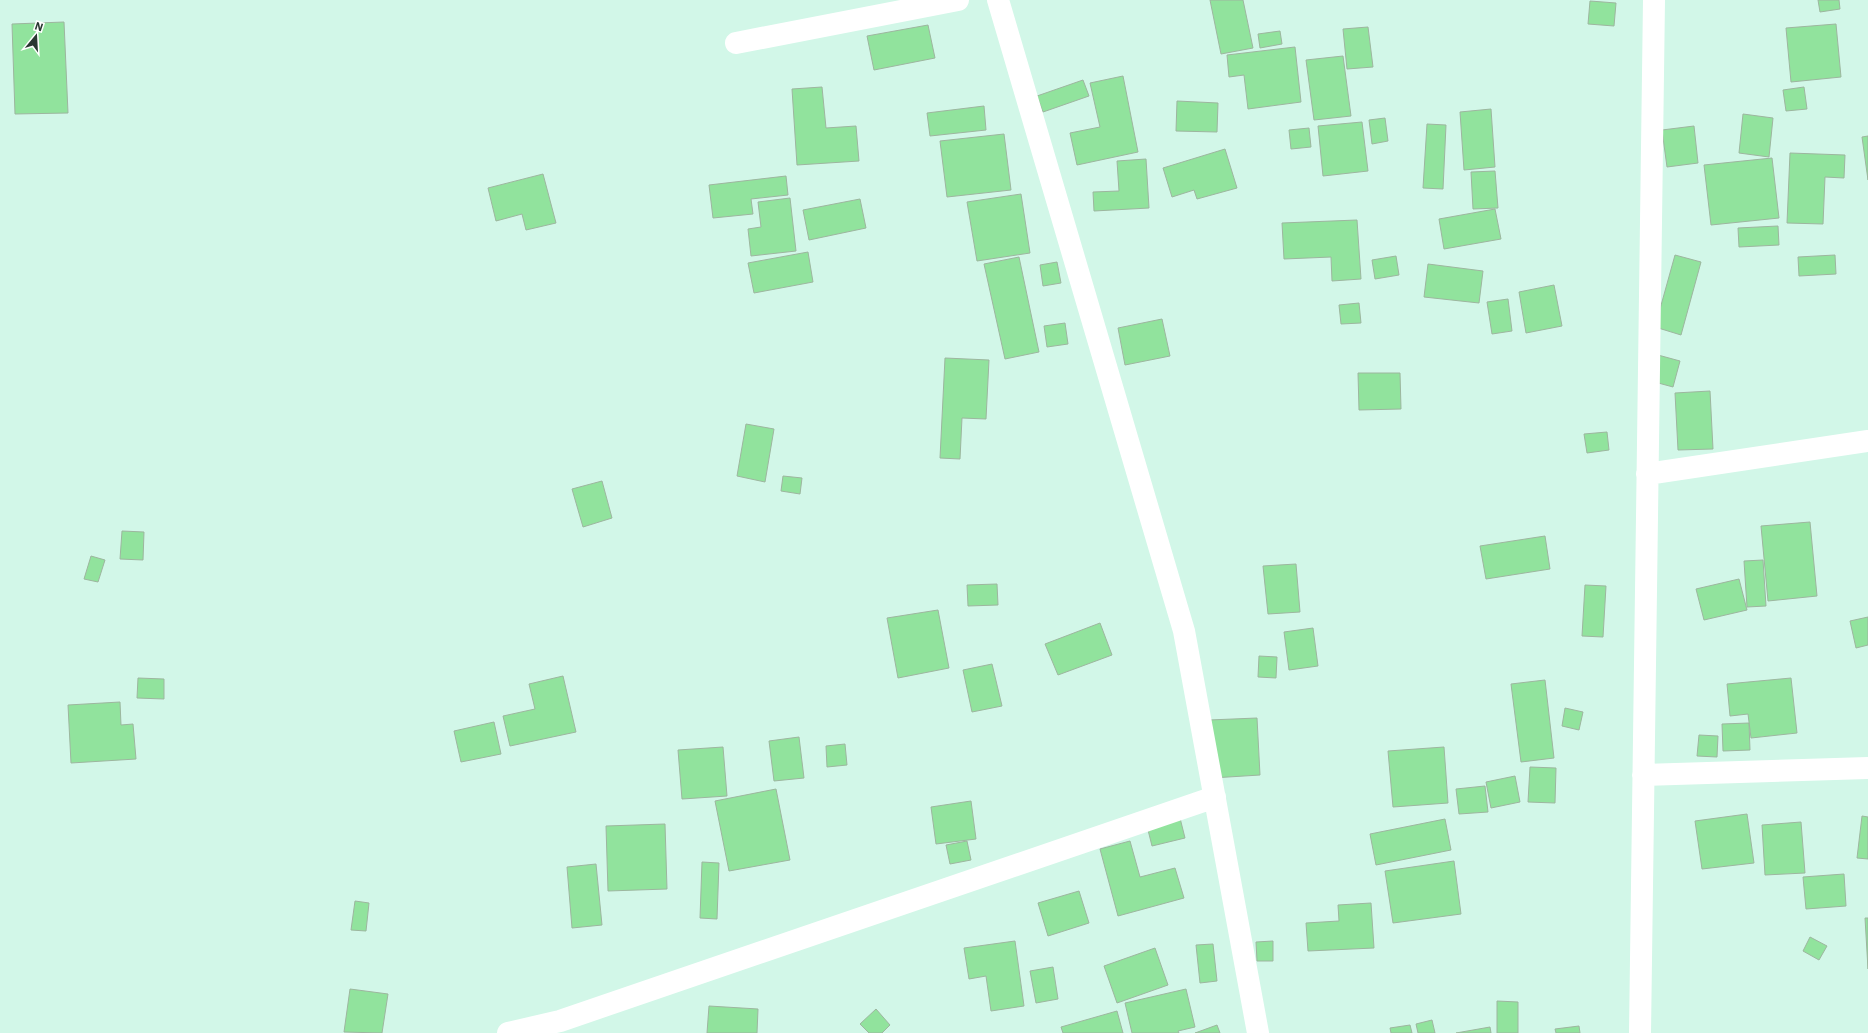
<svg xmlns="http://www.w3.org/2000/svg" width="1868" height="1033" font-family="'IBM Plex Sans',sans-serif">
  <rect width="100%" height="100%" fill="#d2f7e8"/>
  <!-- building -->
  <path fill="#91e39d" stroke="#9db69f" d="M 1210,0 L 1243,0 L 1253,48 L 1221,54 Z
    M 1818,0 L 1839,0 L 1840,9 L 1820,12 Z
    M 1590,1 L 1616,3 L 1614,26 L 1588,24 Z
    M 64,22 L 68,113 L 15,114 L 12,24 Z
    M 1836,24 L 1841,77 L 1791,82 L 1786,28 Z
    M 928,25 L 935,58 L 874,70 L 867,36 Z
    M 1368,27 L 1373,67 L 1347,69 L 1343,29 Z
    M 1280,31 L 1282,44 L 1260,48 L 1258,34 Z
    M 1295,47 L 1301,102 L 1248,109 L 1244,75 L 1229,77 L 1227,55 Z
    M 1343,56 L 1351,116 L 1314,120 L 1306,60 Z
    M 1123,76 L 1138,152 L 1077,165 L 1070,133 L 1100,127 L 1090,83 Z
    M 1083,80 L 1089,96 L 1043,112 L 1037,96 Z
    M 822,87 L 826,128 L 856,126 L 859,161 L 797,165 L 792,89 Z
    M 1804,87 L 1807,109 L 1786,111 L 1783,90 Z
    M 1177,101 L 1218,103 L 1217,132 L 1176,131 Z
    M 984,106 L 986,130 L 930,136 L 927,113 Z
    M 1491,109 L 1495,167 L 1464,170 L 1460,112 Z
    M 1743,114 L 1773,118 L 1769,157 L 1739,153 Z
    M 1385,118 L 1388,141 L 1372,144 L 1369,120 Z
    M 1362,122 L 1368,171 L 1323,176 L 1318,126 Z
    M 1427,124 L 1446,125 L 1443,189 L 1423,188 Z
    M 1694,126 L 1698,163 L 1667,167 L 1662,130 Z
    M 1309,128 L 1311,147 L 1291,149 L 1289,130 Z
    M 1004,134 L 1011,190 L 947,197 L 940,141 Z
    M 1868,136 L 1868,180 L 1862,137 Z
    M 1225,149 L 1237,188 L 1197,199 L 1194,190 L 1172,197 L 1163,168 Z
    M 1790,153 L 1845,155 L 1844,178 L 1825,177 L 1823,224 L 1787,223 Z
    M 1772,158 L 1779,218 L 1711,225 L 1704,165 Z
    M 1146,159 L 1149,208 L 1094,211 L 1093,192 L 1119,191 L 1117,161 Z
    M 1495,171 L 1498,208 L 1473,209 L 1471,172 Z
    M 543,174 L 556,223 L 526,230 L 522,214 L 496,221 L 488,188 Z
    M 786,176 L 788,195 L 751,199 L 753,214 L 713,218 L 709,185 Z
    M 1021,194 L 1030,253 L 977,261 L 967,202 Z
    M 790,198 L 796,251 L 751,256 L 748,229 L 761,227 L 758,202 Z
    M 860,199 L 866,228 L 809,240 L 803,210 Z
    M 1495,209 L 1501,239 L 1444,249 L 1439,219 Z
    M 1357,220 L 1361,279 L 1332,281 L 1331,257 L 1284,259 L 1282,223 Z
    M 1778,226 L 1779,245 L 1739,247 L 1738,228 Z
    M 808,252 L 813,282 L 754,293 L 748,263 Z
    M 1675,255 L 1701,262 L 1681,335 L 1655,327 Z
    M 1835,255 L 1836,274 L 1799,276 L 1798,257 Z
    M 1396,256 L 1399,275 L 1375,279 L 1372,260 Z
    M 1019,257 L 1039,352 L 1005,359 L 984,264 Z
    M 1057,262 L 1061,283 L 1043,286 L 1040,265 Z
    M 1428,264 L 1483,271 L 1479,303 L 1424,297 Z
    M 1554,285 L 1562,326 L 1526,333 L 1519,292 Z
    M 1508,299 L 1512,331 L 1492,334 L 1487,302 Z
    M 1359,303 L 1361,323 L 1341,324 L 1339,305 Z
    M 1162,319 L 1170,356 L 1125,365 L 1118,328 Z
    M 1065,323 L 1068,344 L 1047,347 L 1044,326 Z
    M 1658,355 L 1680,361 L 1673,387 L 1651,381 Z
    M 945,358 L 989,360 L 986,419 L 962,418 L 960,459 L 940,458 Z
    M 1358,373 L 1400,373 L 1401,409 L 1359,410 Z
    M 1710,391 L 1713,449 L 1678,450 L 1675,393 Z
    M 746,424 L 774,429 L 765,482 L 737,476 Z
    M 1607,432 L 1609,450 L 1587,453 L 1584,434 Z
    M 783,476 L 802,478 L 800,494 L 781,491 Z
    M 602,481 L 612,518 L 583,527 L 572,489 Z
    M 1810,522 L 1817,596 L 1768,601 L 1761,526 Z
    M 122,531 L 144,532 L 143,560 L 120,559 Z
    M 1545,536 L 1550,569 L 1486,579 L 1480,546 Z
    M 91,556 L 105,560 L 98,582 L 84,579 Z
    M 1763,560 L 1766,606 L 1747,607 L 1744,561 Z
    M 1296,564 L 1300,612 L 1268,614 L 1263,566 Z
    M 1739,579 L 1747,610 L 1704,620 L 1696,589 Z
    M 997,584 L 998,605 L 968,606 L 967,585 Z
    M 1585,585 L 1606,586 L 1603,637 L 1582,636 Z
    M 938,610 L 949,668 L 898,678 L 887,618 Z
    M 1868,617 L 1868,645 L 1856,648 L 1850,621 Z
    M 1100,623 L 1112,655 L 1058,675 L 1045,644 Z
    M 1313,628 L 1318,666 L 1289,670 L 1284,632 Z
    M 1259,656 L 1277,657 L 1276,678 L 1258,677 Z
    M 992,664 L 1002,706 L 972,712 L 963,670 Z
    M 563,676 L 576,732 L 510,746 L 503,716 L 535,709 L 529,684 Z
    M 138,678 L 164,679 L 164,699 L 137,698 Z
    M 1791,678 L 1797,733 L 1751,738 L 1748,714 L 1730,716 L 1727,684 Z
    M 1545,680 L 1554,758 L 1521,762 L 1511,684 Z
    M 120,702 L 121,725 L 133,724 L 136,759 L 71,763 L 68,705 Z
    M 1565,708 L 1583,712 L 1579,730 L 1562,726 Z
    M 1257,718 L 1260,775 L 1212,778 L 1209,720 Z
    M 494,722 L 501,754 L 461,762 L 454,731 Z
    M 1749,723 L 1750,750 L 1723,751 L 1722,724 Z
    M 1699,735 L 1718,736 L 1717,757 L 1697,756 Z
    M 799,737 L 804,778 L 774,781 L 769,741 Z
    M 845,744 L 847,765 L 827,767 L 826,746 Z
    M 723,747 L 727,796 L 682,799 L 678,750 Z
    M 1444,747 L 1448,803 L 1393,807 L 1388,751 Z
    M 1530,767 L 1556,768 L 1555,803 L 1528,802 Z
    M 1515,776 L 1520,802 L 1491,808 L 1486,782 Z
    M 1485,786 L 1488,812 L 1459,814 L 1456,789 Z
    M 776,789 L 790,860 L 729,871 L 715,801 Z
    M 971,801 L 976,839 L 936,844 L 931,807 Z
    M 1747,814 L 1754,863 L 1702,869 L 1695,821 Z
    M 1862,816 L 1868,817 L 1868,859 L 1857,858 Z
    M 1180,818 L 1185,838 L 1152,846 L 1147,826 Z
    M 1445,819 L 1451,850 L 1376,865 L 1370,834 Z
    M 1801,822 L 1805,873 L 1765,875 L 1762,825 Z
    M 665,824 L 667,889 L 608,891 L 606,826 Z
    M 967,841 L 971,860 L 950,864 L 946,845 Z
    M 1130,841 L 1140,877 L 1175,868 L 1184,898 L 1118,916 L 1100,849 Z
    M 1454,861 L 1461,914 L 1393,923 L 1385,871 Z
    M 702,862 L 719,863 L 717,919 L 700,918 Z
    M 596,864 L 602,925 L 572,928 L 567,867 Z
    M 1844,874 L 1846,906 L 1806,909 L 1803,877 Z
    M 1079,891 L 1089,923 L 1048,936 L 1038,903 Z
    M 355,901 L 369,903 L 366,931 L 351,930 Z
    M 1371,903 L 1374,948 L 1308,951 L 1306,923 L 1339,921 L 1338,905 Z
    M 1865,918 L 1868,918 L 1868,969 Z
    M 1810,937 L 1827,946 L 1819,960 L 1803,951 Z
    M 1015,941 L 1024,1006 L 991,1011 L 986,976 L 969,979 L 964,948 Z
    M 1273,941 L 1273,961 L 1257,961 L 1256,942 Z
    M 1213,944 L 1217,981 L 1200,983 L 1196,945 Z
    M 1155,948 L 1168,985 L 1117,1003 L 1104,966 Z
    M 1053,967 L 1058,999 L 1036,1003 L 1030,971 Z
    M 350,989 L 388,994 L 382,1033 L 344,1032 Z
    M 1186,989 L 1195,1027 L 1178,1031 L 1179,1033 L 1132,1033 L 1125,1003 Z
    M 1497,1001 L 1518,1002 L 1518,1033 L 1497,1033 Z
    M 709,1006 L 758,1009 L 757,1033 L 707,1033 Z
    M 876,1009 L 890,1025 L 882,1033 L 869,1033 L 860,1024 Z
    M 1117,1011 L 1123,1033 L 1063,1033 L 1061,1027 Z
    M 1432,1020 L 1435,1033 L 1418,1033 L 1416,1024 Z
    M 1217,1025 L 1220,1033 L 1195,1033 Z
    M 1410,1025 L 1412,1033 L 1391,1033 L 1390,1028 Z
    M 1579,1026 L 1580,1033 L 1556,1033 L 1555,1029 Z
    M 1490,1027 L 1491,1033 L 1456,1033 Z"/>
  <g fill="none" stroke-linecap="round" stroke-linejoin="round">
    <!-- minor -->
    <path stroke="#fff" stroke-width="22" d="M 998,0 L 1184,631 L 1258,1033
      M 736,43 L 958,0
      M 1647,474 L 1868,441
      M 1643,775 L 1868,768
      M 508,1033 L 560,1021 L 1215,797
      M 1640,1033 L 1654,0"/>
  </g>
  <!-- north arrow -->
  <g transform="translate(36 36) rotate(18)" stroke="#ffffff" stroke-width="3" paint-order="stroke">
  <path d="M0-3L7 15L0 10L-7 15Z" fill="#293731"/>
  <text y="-6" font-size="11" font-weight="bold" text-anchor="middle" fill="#293731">N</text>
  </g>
</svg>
